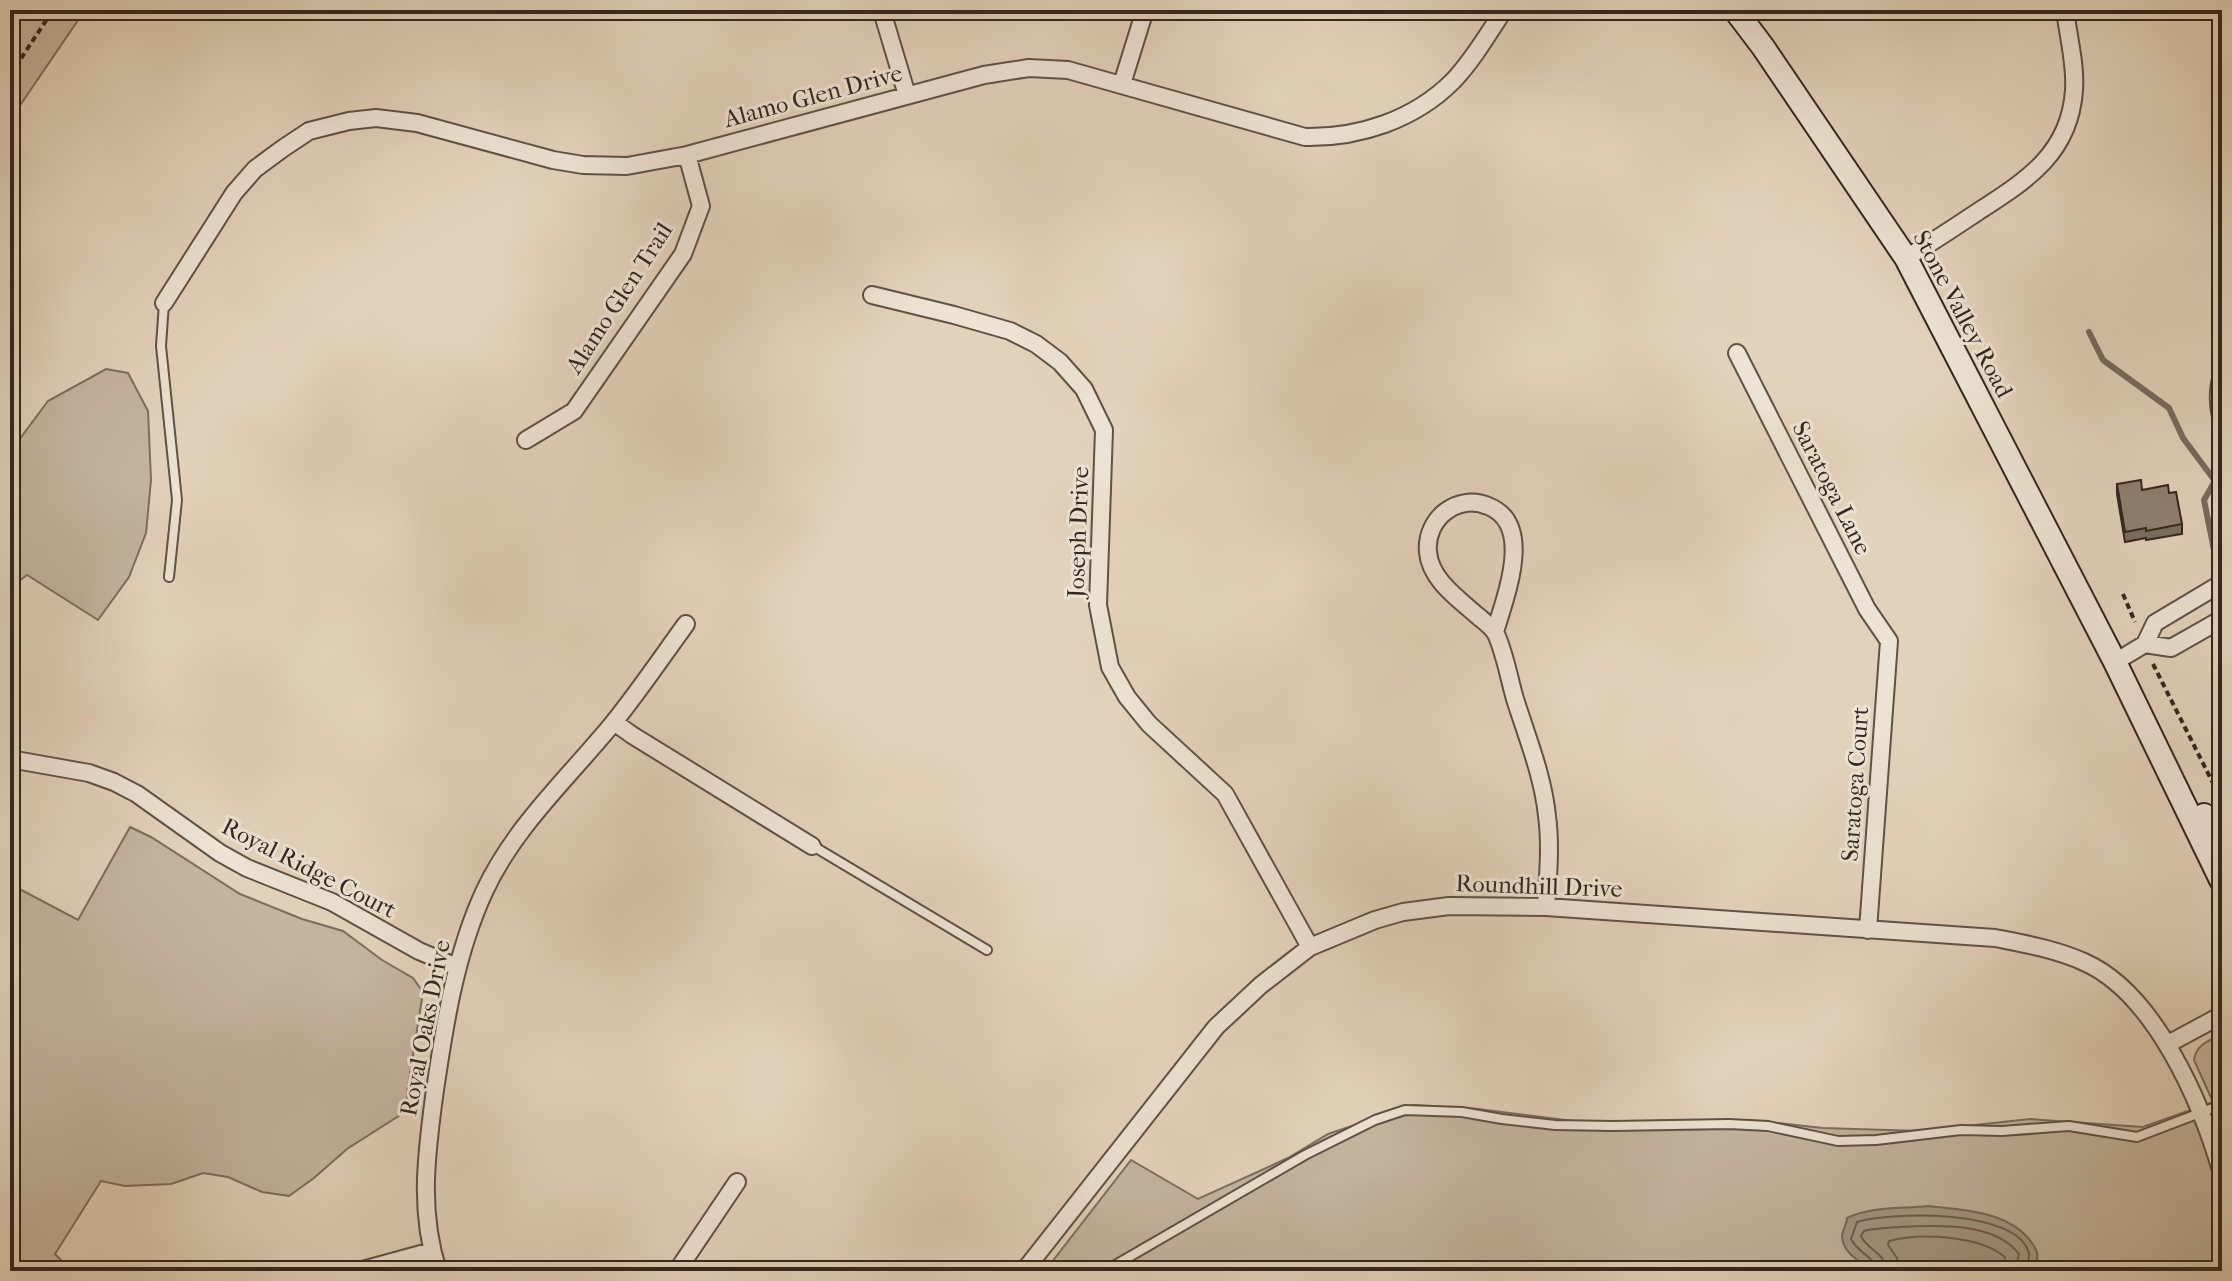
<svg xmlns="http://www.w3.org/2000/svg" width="2232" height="1281" font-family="'IM FELL French Canon',serif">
  <rect width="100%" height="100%" fill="#e3d2bb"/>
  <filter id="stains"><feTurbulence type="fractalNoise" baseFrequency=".0025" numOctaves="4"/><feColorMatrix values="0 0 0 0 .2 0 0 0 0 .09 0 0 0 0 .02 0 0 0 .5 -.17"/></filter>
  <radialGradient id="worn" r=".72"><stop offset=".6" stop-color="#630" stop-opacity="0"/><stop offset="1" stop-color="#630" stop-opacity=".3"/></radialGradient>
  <!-- green -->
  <path fill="#c5b5a0" stroke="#7c6e60" stroke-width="2" d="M 10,10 L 85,10 L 10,120 Z
    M 106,369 L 128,373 L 148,411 L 151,480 L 146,533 L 129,577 L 98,620 L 27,575 L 10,588 L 10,452 L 48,401 Z
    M 130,827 L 151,837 L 240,894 L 302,919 L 343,931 L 382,960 L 413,978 L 423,992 L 407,1093 L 408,1110 L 347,1149 L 314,1178 L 289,1196 L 262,1192 L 228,1177 L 203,1173 L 171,1184 L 125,1186 L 101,1181 L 55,1254 L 72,1271 L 10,1271 L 10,884 L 78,920 Z
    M 2222,1034 L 2222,1271 L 1045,1271 L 1131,1160 L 1198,1199 L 1288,1158 L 1328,1134 L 1414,1105 L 1478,1109 L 1589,1123 L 1750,1120 L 1823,1128 L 1919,1131 L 2030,1119 L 2143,1127 L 2213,1102 L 2194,1060 C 2196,1044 2209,1041 2222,1034 Z"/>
  <!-- water -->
  <path fill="#a79886" stroke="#796b5d" stroke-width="2" d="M 1928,1206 C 1963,1210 2010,1211 2032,1243 C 2040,1253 2039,1262 2031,1271 L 1881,1271 C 1866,1267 1843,1255 1842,1237 C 1842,1230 1847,1225 1847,1218 C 1871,1206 1902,1209 1928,1206 Z"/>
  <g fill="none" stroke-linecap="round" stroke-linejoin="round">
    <!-- shore -->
    <path stroke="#6d6052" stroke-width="2" d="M 1877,1271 C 1875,1257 1858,1253 1851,1239 L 1857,1222 C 1890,1212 2019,1208 2029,1254 C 2030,1259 2026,1265 2025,1271
      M 1887,1271 C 1885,1252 1868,1251 1861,1236 L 1864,1231 C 1876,1228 1888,1228 1901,1227 C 1937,1225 1995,1222 2019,1254 L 2015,1271
      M 1899,1271 L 1897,1258 L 1888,1245 L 1889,1241 C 1921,1233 1978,1235 2005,1257 L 2003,1271"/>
    <!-- stream -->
    <path stroke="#796b5d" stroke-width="6" d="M 2089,332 L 2103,360 L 2169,408 L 2183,438 L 2215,481 L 2204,500 L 2217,565"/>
    <defs>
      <path id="lane" d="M 870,10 L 884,18
        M 164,303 L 161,346 L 177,500 L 169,577
        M 813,846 L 987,950
        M 1105,1271 L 1305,1155 L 1375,1120 L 1405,1110 L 1462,1112 L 1502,1119 L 1555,1125 L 1613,1126 L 1729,1124 L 1768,1126 L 1838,1141 L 1876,1140 L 1961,1130 L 2002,1131 L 2069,1126 L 2137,1137 L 2218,1106 L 2222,1107"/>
      <path id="street" d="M 884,18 L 907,95
        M 1122,84 L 1145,10
        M 1906,258 C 1931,243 1955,227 1979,211 C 2027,180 2070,153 2074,90 C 2076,66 2068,35 2065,10
        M 872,295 L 954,315 L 1010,331 L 1036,344 L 1060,362 L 1084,389 L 1104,430 L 1098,605 L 1110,667 L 1127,697 L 1149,724 L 1225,794 L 1310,947
        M 164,303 L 234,193 L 255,169 L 282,149 L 309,131 L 349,121 L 376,118 L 417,123 L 553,160 L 583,165 L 627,166 L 687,155 L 984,75 L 1029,68 L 1068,70 L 1305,137 C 1359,138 1414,120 1453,81 C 1473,60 1488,34 1504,10
        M 1737,353 L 1867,609 L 1889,641 L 1868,930
        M 2222,376 C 2217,391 2218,405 2222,421
        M 526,440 L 574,411 L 683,254 L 701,206 L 687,155
        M 1495,632 C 1505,597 1535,524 1488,506 C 1457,493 1425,519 1428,552 C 1430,580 1460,600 1479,617 C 1485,622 1493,628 1496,634 C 1505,654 1509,678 1515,699 C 1527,737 1543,776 1547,816 C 1551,845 1548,878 1546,907
        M 2145,644 L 2155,623 L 2222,583
        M 2115,662 L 2145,644 L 2171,648 L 2222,619
        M 614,722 L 632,735 L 812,846
        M 10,759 L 89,773 L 114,782 L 137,794 L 220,853 L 247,868 L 332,902 L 419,951 L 457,967
        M 2168,1044 L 2222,1015
        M 359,1271 L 432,1251
        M 438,1271 C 419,1212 426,1157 434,1097 C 444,1028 455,954 485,890 C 515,826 570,776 614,722 C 639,691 662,657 686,624
        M 677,1271 L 737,1182
        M 1024,1271 L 1216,1027 L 1261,985 L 1310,947 L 1375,920 L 1403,912 L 1449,906 L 1546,907 L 1995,938 C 2025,944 2055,949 2084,962 C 2155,993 2202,1104 2222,1174"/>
      <path id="secondary" d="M 1735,10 L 1763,47 L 1906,258 L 2115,662 L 2222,882
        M 2204,815 L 2222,845"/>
    </defs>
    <!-- lane casing -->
    <use href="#lane" stroke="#5f5246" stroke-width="12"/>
    <!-- street casing -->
    <use href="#street" stroke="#5f5246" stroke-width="20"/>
    <!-- secondary casing -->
    <use href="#secondary" stroke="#33271f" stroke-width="26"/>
    <!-- path -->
    <path stroke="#33271f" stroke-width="4" stroke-dasharray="6 4" stroke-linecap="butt" d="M 10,75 L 53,10
      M 2123,594 L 2135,622
      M 2153,664 L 2222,801"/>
    <!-- lane -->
    <use href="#lane" stroke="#ede2d3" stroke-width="8"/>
    <!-- street -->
    <use href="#street" stroke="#ede2d3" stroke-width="16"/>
    <!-- secondary -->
    <use href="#secondary" stroke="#ede2d3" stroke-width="22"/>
  </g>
  <!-- wall -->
  <path fill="#7b6e60" stroke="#33271f" stroke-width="2" d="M 2117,484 L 2142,490 L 2169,493 L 2182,524 L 2182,534 L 2146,540 L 2146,538 L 2125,542 L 2117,494 Z"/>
  <!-- building -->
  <path fill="#8f8070" stroke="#33271f" stroke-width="2" d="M 2141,480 L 2142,490 L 2168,485 L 2169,493 L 2176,492 L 2182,524 L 2146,531 L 2146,528 L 2125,532 L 2117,484 Z"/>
  <g text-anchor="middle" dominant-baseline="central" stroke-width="6" stroke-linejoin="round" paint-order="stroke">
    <!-- street labels -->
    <g font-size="24" fill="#33271f" stroke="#ede2d3">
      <text transform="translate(813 96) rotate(-15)">Alamo Glen Drive</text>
      <text transform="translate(619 298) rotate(-57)">Alamo Glen Trail</text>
      <text transform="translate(1963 314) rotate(62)">Stone Valley Road</text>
      <text transform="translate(1832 488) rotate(63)">Saratoga Lane</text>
      <text transform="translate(1078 532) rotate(-88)">Joseph Drive</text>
      <text transform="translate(1855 784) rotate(-86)">Saratoga Court</text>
      <text transform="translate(309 868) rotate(27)">Royal Ridge Court</text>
      <text transform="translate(1539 886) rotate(2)">Roundhill Drive</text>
      <text transform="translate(425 1028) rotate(-79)">Royal Oaks Drive</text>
    </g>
  </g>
  <!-- margin -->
  <rect width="2232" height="1281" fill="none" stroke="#e3d2bb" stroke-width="40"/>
  <rect x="12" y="12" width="2208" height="1257" fill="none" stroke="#33271f" stroke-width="4"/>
  <rect x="20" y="20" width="2192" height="1241" fill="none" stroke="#33271f" stroke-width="2"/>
  <rect width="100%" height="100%" filter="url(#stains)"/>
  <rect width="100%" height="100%" fill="url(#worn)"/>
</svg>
